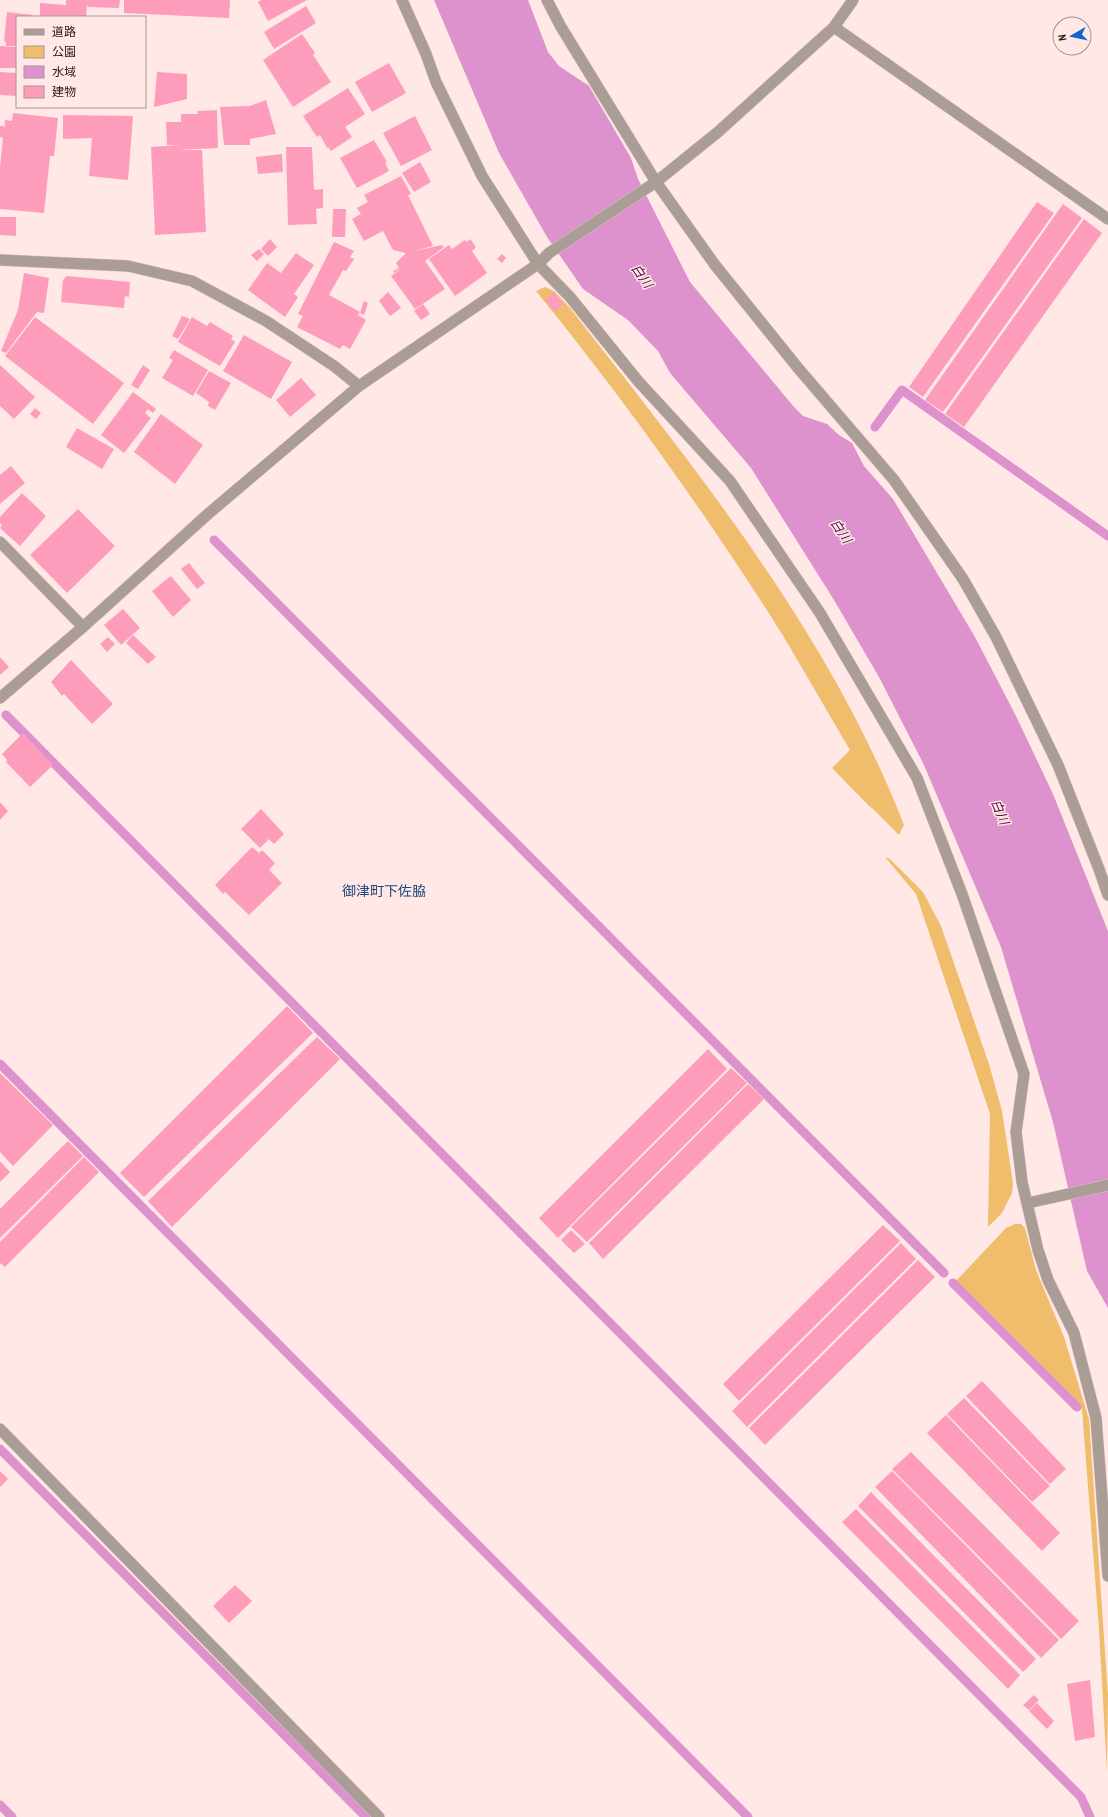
<svg xmlns="http://www.w3.org/2000/svg" width="1108" height="1817" font-family="'Archivo Narrow','Noto Sans JP',sans-serif">
  <rect width="100%" height="100%" fill="#ffe8e5"/>
  <!-- green -->
  <path fill="#f0bd6c" d="M 545,287 L 554,291 L 570,308 C 696,470 829,632 904,825 L 899,835 L 872,808 L 874,806 L 871,808 L 832,768 L 850,750 C 823,705 798,659 770,615 C 698,503 620,394 536,291 Z
    M 885,857 L 890,859 L 923,892 L 941,926 L 989,1064 L 1002,1111 L 1013,1183 L 1012,1193 L 1002,1213 L 988,1227 L 990,1114 L 916,894 Z
    M 1015,1224 L 1021,1224 L 1025,1228 L 1036,1270 L 1064,1337 L 1089,1419 L 1108,1695 L 1107,1772 L 1099,1629 L 1082,1409 L 956,1281 L 1006,1228 Z"/>
  <!-- water -->
  <path fill="#dd91cd" d="M 434,0 L 528,0 L 548,52 L 559,66 L 589,86 L 631,158 L 638,179 L 690,282 L 794,407 L 803,416 L 827,424 L 839,435 L 852,443 L 864,466 L 893,499 L 975,637 L 1016,716 L 1053,794 L 1108,931 L 1108,1308 L 1087,1271 L 1053,1122 L 1001,947 L 924,765 L 879,677 L 834,600 L 751,468 L 670,373 L 658,351 L 628,320 L 583,289 L 547,237 L 499,153 Z"/>
  <g fill="none" stroke-linecap="round" stroke-linejoin="round">
    <!-- stream -->
    <path stroke="#dd91cd" stroke-width="9" d="M 875,427 L 902,390 L 1108,536
      M 214,540 L 944,1273
      M 6,715 L 1081,1797 L 1090,1817
      M 0,1064 L 748,1817
      M 953,1283 L 1077,1407
      M 0,1449 L 366,1817
      M 0,1805 L 12,1817"/>
  </g>
  <!-- building -->
  <path fill="#fe9dbb" d="M 66,0 L 120,0 L 119,8 L 88,7 L 87,5 L 86,17 L 40,17 L 40,3 L 66,5 Z
    M 124,0 L 230,0 L 229,18 L 124,13 Z
    M 261,0 L 307,0 L 268,21 L 258,2 Z
    M 306,6 L 316,23 L 274,49 L 264,32 Z
    M 7,12 L 33,15 L 32,17 L 17,17 L 17,46 L 6,46 L 6,42 L 4,41 Z
    M 302,34 L 315,53 L 313,55 L 331,82 L 293,107 L 263,60 Z
    M 0,46 L 17,47 L 17,68 L 0,68 Z
    M 389,63 L 406,93 L 372,112 L 355,82 Z
    M 0,72 L 17,73 L 17,96 L 0,95 Z
    M 157,72 L 187,74 L 187,99 L 154,107 Z
    M 348,88 L 365,114 L 345,127 L 352,137 L 331,151 L 328,147 L 327,148 L 320,135 L 317,137 L 303,116 Z
    M 266,100 L 276,134 L 250,139 L 250,145 L 224,145 L 220,107 L 250,106 Z
    M 217,110 L 218,148 L 178,150 L 202,150 L 206,232 L 155,235 L 151,147 L 179,145 L 167,145 L 166,122 L 181,122 L 181,114 L 198,114 L 197,111 Z
    M 13,113 L 58,118 L 54,156 L 50,156 L 44,213 L 0,209 L 0,167 L 3,138 L 0,137 L 0,126 L 4,126 L 4,132 L 5,120 L 12,121 Z
    M 63,115 L 133,116 L 128,180 L 89,176 L 92,138 L 63,139 Z
    M 415,116 L 432,150 L 401,166 L 383,133 Z
    M 374,140 L 387,162 L 385,163 L 389,171 L 357,188 L 340,158 Z
    M 286,147 L 312,147 L 314,190 L 323,189 L 323,208 L 316,209 L 317,224 L 288,225 Z
    M 282,154 L 283,172 L 258,174 L 256,157 Z
    M 420,162 L 431,182 L 414,192 L 402,173 Z
    M 401,176 L 411,194 L 408,195 L 433,246 L 411,252 L 442,245 L 444,247 L 425,261 L 445,289 L 415,309 L 391,276 L 404,267 L 394,273 L 393,271 L 399,268 L 396,263 L 406,253 L 393,250 L 383,231 L 364,241 L 352,219 L 361,214 L 357,208 L 368,202 L 364,195 Z
    M 1037,202 L 1054,213 L 923,397 L 909,387 Z
    M 1063,204 L 1082,218 L 943,412 L 925,400 Z
    M 333,209 L 346,209 L 345,237 L 332,237 Z
    M 0,217 L 16,217 L 16,236 L 0,235 Z
    M 1084,219 L 1102,233 L 964,427 L 945,414 Z
    M 270,239 L 277,247 L 268,256 L 261,249 Z
    M 470,239 L 476,247 L 472,251 L 487,273 L 455,296 L 429,259 L 449,245 L 452,249 L 465,240 L 467,242 Z
    M 334,242 L 354,251 L 350,257 L 354,259 L 346,271 L 343,270 L 329,295 L 360,312 L 358,315 L 366,320 L 350,349 L 343,345 L 340,349 L 297,327 L 303,316 L 298,314 Z
    M 259,249 L 264,254 L 257,261 L 251,255 Z
    M 296,253 L 314,265 L 294,294 L 298,297 L 285,317 L 248,290 L 267,263 L 281,273 Z
    M 502,254 L 506,258 L 502,263 L 497,259 Z
    M 24,273 L 49,278 L 44,313 L 37,312 L 6,353 L 1,351 L 18,310 Z
    M 67,276 L 130,282 L 129,297 L 125,296 L 124,308 L 61,302 L 63,280 Z
    M 388,292 L 401,308 L 390,316 L 379,301 Z
    M 554,292 L 563,304 L 555,312 L 545,300 Z
    M 364,301 L 368,303 L 364,315 L 360,313 Z
    M 423,304 L 430,314 L 421,320 L 414,311 Z
    M 182,316 L 190,319 L 178,339 L 172,336 Z
    M 35,317 L 124,383 L 93,424 L 5,356 Z
    M 192,317 L 207,326 L 210,322 L 233,336 L 231,339 L 235,342 L 220,366 L 178,342 Z
    M 244,335 L 292,362 L 271,399 L 223,371 Z
    M 174,350 L 208,370 L 193,396 L 162,378 L 173,360 L 169,358 Z
    M 0,365 L 35,397 L 14,419 L 0,406 Z
    M 143,365 L 150,370 L 138,389 L 131,385 Z
    M 209,371 L 231,383 L 215,410 L 208,406 L 209,402 L 196,393 Z
    M 301,378 L 316,395 L 290,417 L 276,400 Z
    M 133,392 L 156,409 L 153,413 L 148,409 L 145,413 L 151,418 L 124,453 L 101,435 Z
    M 35,408 L 41,413 L 36,419 L 30,414 Z
    M 161,414 L 203,445 L 175,484 L 134,452 Z
    M 77,428 L 114,449 L 102,469 L 66,447 Z
    M 11,466 L 25,483 L 0,504 L 0,475 Z
    M 22,493 L 46,516 L 20,546 L 0,528 L 2,525 L 0,523 L 0,517 Z
    M 78,509 L 115,546 L 67,593 L 30,555 Z
    M 189,563 L 205,583 L 197,589 L 181,569 Z
    M 171,576 L 191,600 L 173,617 L 152,591 Z
    M 123,609 L 140,628 L 121,645 L 104,625 Z
    M 133,635 L 156,657 L 148,664 L 126,643 Z
    M 108,637 L 115,644 L 107,652 L 100,644 Z
    M 0,657 L 9,667 L 0,675 Z
    M 71,660 L 113,704 L 92,724 L 64,694 L 62,696 L 51,682 Z
    M 23,733 L 53,765 L 30,787 L 6,762 L 7,760 L 2,754 Z
    M 0,802 L 8,811 L 0,820 Z
    M 261,809 L 284,834 L 274,844 L 269,839 L 260,848 L 241,829 Z
    M 252,847 L 259,853 L 262,850 L 275,863 L 269,870 L 282,883 L 249,915 L 225,892 L 223,894 L 215,885 Z
    M 287,1006 L 313,1033 L 144,1197 L 120,1173 Z
    M 317,1037 L 340,1059 L 172,1227 L 148,1201 Z
    M 708,1049 L 727,1069 L 558,1238 L 539,1218 Z
    M 731,1068 L 747,1083 L 587,1242 L 571,1227 Z
    M 0,1073 L 53,1125 L 13,1166 L 0,1152 Z
    M 748,1084 L 764,1099 L 603,1259 L 589,1243 Z
    M 68,1141 L 83,1156 L 0,1238 L 0,1209 Z
    M 84,1157 L 99,1172 L 5,1267 L 0,1263 L 0,1242 Z
    M 0,1161 L 10,1172 L 0,1182 Z
    M 883,1225 L 900,1241 L 739,1401 L 723,1384 Z
    M 571,1230 L 585,1244 L 574,1253 L 561,1240 Z
    M 901,1243 L 916,1259 L 747,1427 L 732,1411 Z
    M 918,1260 L 935,1277 L 765,1445 L 749,1428 Z
    M 982,1381 L 1066,1469 L 1050,1484 L 966,1396 Z
    M 964,1398 L 1050,1486 L 1032,1502 L 947,1414 Z
    M 946,1415 L 1060,1533 L 1042,1551 L 927,1433 Z
    M 911,1452 L 1079,1621 L 1061,1639 L 892,1469 Z
    M 0,1471 L 8,1479 L 0,1487 Z
    M 892,1471 L 1059,1640 L 1041,1658 L 875,1487 Z
    M 871,1492 L 1036,1659 L 1023,1672 L 858,1506 Z
    M 856,1509 L 1020,1675 L 1008,1689 L 842,1522 Z
    M 235,1585 L 252,1601 L 229,1623 L 213,1606 Z
    M 1090,1680 L 1095,1737 L 1075,1741 L 1067,1684 Z
    M 1034,1695 L 1039,1700 L 1029,1710 L 1023,1705 Z
    M 1037,1703 L 1054,1721 L 1047,1729 L 1029,1711 Z"/>
  <g fill="none" stroke-linecap="round" stroke-linejoin="round">
    <defs>
      <path id="minor" d="M 402,0 L 426,54 L 436,82 L 482,176 L 538,264 L 570,297 L 638,381 L 730,481 L 820,613 L 917,778 L 962,894 L 1024,1074 L 1016,1132 L 1022,1182 L 1038,1250 L 1048,1280 L 1074,1333 L 1096,1418 L 1108,1576
        M 547,0 L 561,27 L 656,182 L 715,265 L 798,368 L 894,480 L 963,579 L 996,637 L 1058,765 L 1099,869 L 1108,895
        M 834,27 L 1108,219
        M 0,260 L 128,266 L 192,281 L 266,321 L 334,366 L 359,386
        M 0,542 L 83,627
        M 0,698 L 83,627 L 208,514 L 359,386 L 538,264 L 549,253 L 656,182 L 718,132 L 834,27 L 853,0
        M 1028,1203 L 1108,1185
        M 0,1429 L 379,1817"/>
    </defs>
    <!-- minor casing -->
    <use href="#minor" stroke="#d8c3c0" stroke-width="12"/>
    <!-- minor -->
    <use href="#minor" stroke="#aa9d95" stroke-width="11"/>
  </g>
  <g text-anchor="middle" dominant-baseline="central" stroke-width="3" stroke-linejoin="round" paint-order="stroke">
    <!-- water labels -->
    <g font-size="13" font-style="italic" fill="#500c46" stroke="#ffe8e5">
      <text transform="translate(642 276) rotate(55)">白川</text>
      <text transform="translate(841 531) rotate(56)">白川</text>
      <text transform="translate(1000 812) rotate(67)">白川</text>
    </g>
    <!-- quarter labels -->
    <g font-size="14" fill="#22497e" stroke="#ffe8e5">
      <text x="384" y="891">御津町下佐脇</text>
    </g>
  </g>
  <!-- legend -->
  <rect x="16" y="16" width="130" height="92" fill="#ffe8e5" stroke="#a79592"/>
  <rect x="24" y="29" width="20" height="6" fill="#aa9d95" stroke="#a79592"/>
  <text x="52" y="36" font-size="12" fill="#241816">道路</text>
  <rect x="24" y="46" width="20" height="12" fill="#f0bd6c" stroke="#a79592"/>
  <text x="52" y="56" font-size="12" fill="#241816">公園</text>
  <rect x="24" y="66" width="20" height="12" fill="#dd91cd" stroke="#a79592"/>
  <text x="52" y="76" font-size="12" fill="#241816">水域</text>
  <rect x="24" y="86" width="20" height="12" fill="#fe9dbb" stroke="#a79592"/>
  <text x="52" y="96" font-size="12" fill="#241816">建物</text>
  <!-- north arrow -->
  <g transform="translate(1072 36) rotate(261)"><circle r="19" fill="#ffe8e5" stroke="#a79592"/>
  <path d="M0-3L7 15L0 10L-7 15Z" fill="#0e67d0"/>
  <text y="-6" font-size="11" font-weight="bold" text-anchor="middle" fill="#241816">N</text>
  </g>
</svg>
